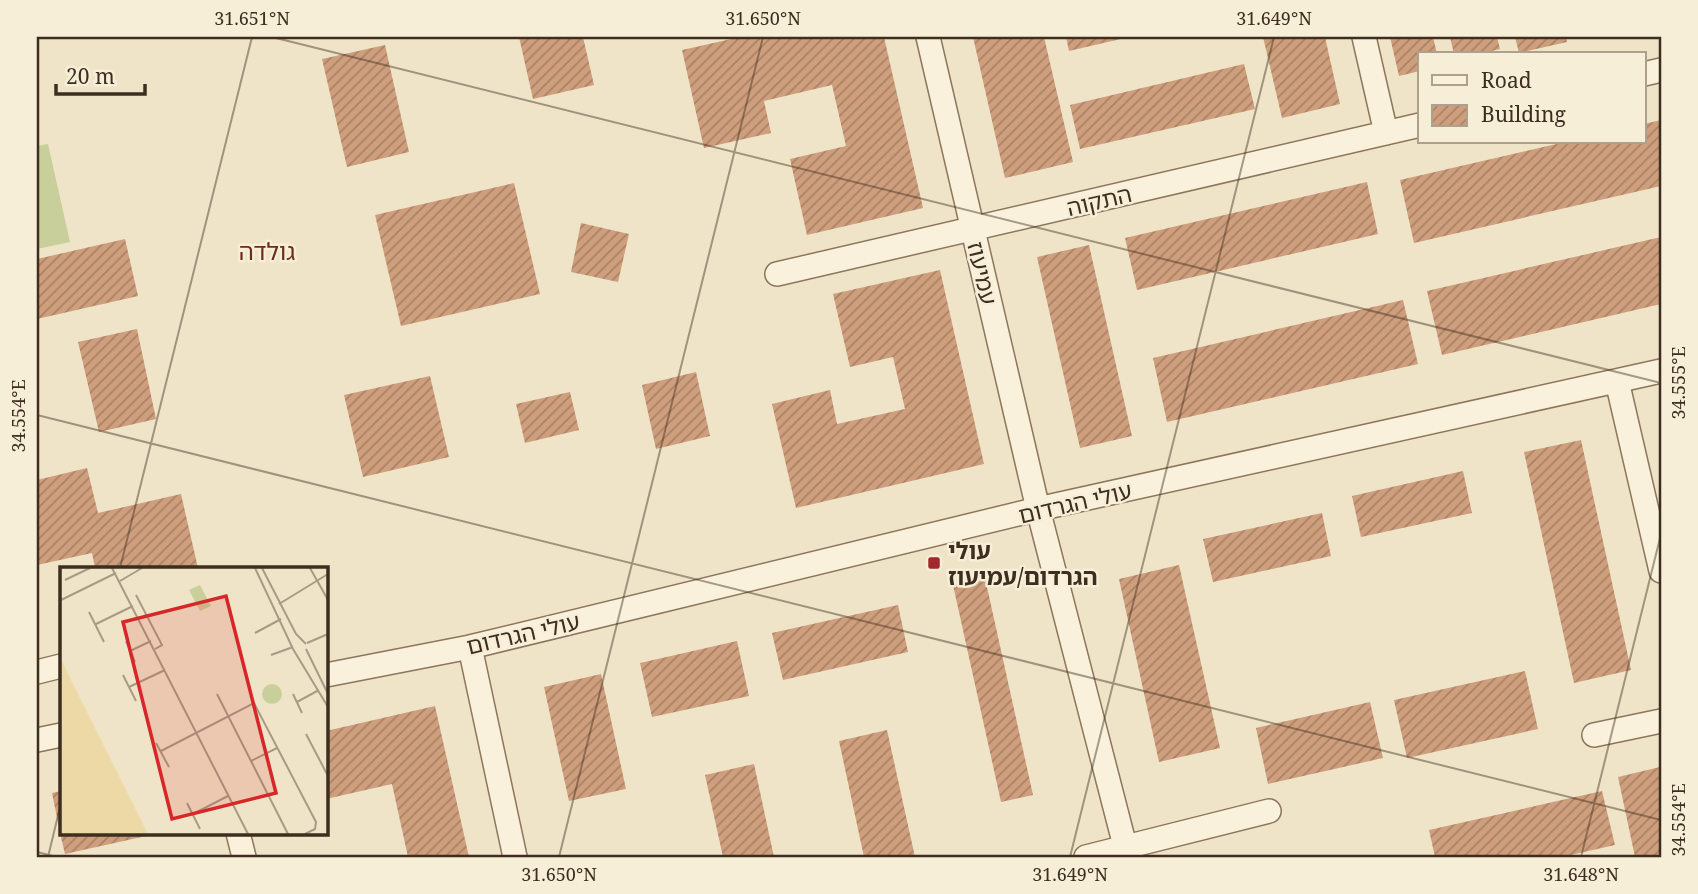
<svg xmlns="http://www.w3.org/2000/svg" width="1698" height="894" font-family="'Noto Serif','Noto Sans Hebrew',serif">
  <defs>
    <pattern id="building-hatch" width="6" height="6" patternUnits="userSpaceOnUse" patternTransform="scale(1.75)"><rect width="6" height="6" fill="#cf9f7d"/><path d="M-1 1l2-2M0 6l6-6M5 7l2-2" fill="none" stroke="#a98266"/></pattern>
  </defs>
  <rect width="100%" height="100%" fill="#f0e4c8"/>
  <!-- grass -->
  <path fill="#c9cf9b" d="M 48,144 L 70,242 L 37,249 L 37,146 Z"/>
  <!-- building -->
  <path fill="url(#building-hatch)" d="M 519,37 L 583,37 L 594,85 L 533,99 Z
    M 740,37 L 884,37 L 923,208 L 807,235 L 790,159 L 846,146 L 832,85 L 764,101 L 771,133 L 704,148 L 682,50 Z
    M 973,37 L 1044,37 L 1073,162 L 1005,178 Z
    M 1066,37 L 1125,37 L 1125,38 L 1069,51 Z
    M 1263,37 L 1325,37 L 1340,104 L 1282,118 Z
    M 1390,37 L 1433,37 L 1437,54 L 1420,54 L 1420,71 L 1399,76 Z
    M 1450,37 L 1497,37 L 1500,49 L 1479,54 L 1454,54 Z
    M 1515,37 L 1566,37 L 1567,42 L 1519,53 Z
    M 385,45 L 409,152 L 347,167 L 322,59 Z
    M 1244,64 L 1255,109 L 1080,149 L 1070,105 Z
    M 1661,120 L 1661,186 L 1414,243 L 1400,180 L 1565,142 L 1644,142 L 1644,124 Z
    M 1367,182 L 1378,234 L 1137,290 L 1125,238 Z
    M 514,183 L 540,294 L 401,326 L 375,215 Z
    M 581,223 L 629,234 L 618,282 L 571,272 Z
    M 1661,237 L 1661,304 L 1442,355 L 1427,291 Z
    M 125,239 L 138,296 L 37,319 L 37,259 Z
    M 1089,245 L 1132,436 L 1080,448 L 1037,257 Z
    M 940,270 L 984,464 L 796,508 L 772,404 L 830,390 L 837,424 L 905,409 L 893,357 L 850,367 L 833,294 Z
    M 1403,300 L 1418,364 L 1167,422 L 1153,358 Z
    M 137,329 L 156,419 L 99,432 L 78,342 Z
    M 696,372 L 710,436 L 656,449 L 642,385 Z
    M 430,376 L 449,457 L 363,477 L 344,395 Z
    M 570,392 L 579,430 L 525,443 L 516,404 Z
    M 1581,440 L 1631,670 L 1574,683 L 1524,452 Z
    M 87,468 L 98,513 L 181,494 L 198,568 L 95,568 L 92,553 L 37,565 L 37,480 Z
    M 1463,471 L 1472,513 L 1361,537 L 1352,496 Z
    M 1322,513 L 1331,556 L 1213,582 L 1203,539 Z
    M 1179,565 L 1220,748 L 1159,762 L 1119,579 Z
    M 985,578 L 1033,795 L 1001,802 L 953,585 Z
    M 898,605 L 908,652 L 783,680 L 772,633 Z
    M 737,641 L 749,696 L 652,717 L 640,663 Z
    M 1525,671 L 1538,729 L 1407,758 L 1394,700 Z
    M 601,674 L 626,789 L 569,801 L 544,687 Z
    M 1370,702 L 1383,758 L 1268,784 L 1256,728 Z
    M 435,706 L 469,857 L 408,857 L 392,784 L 326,799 L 326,731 Z
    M 887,730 L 915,857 L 864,857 L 839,741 Z
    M 754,764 L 774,857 L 723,857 L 705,775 Z
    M 1660,767 L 1661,857 L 1635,857 L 1618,777 Z
    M 61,791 L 61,832 L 60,832 L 52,793 Z
    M 1602,791 L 1615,845 L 1562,857 L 1435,857 L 1429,830 Z
    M 60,833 L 155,833 L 155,834 L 65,854 Z"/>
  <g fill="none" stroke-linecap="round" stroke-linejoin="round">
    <defs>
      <path id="street" d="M 928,37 L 1038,509 L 1125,846
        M 1364,37 L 1386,133
        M 1644,74 L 1661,70
        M 777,274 L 1420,125
        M 1617,381 L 1661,571
        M 470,647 L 515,857
        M 37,672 L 61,666
        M 326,675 L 470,647 L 1038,509 L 1661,371
        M 1594,735 L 1661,721
        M 37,740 L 61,735
        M 238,833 L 244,857
        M 1086,857 L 1269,811"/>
    </defs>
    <!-- street casing -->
    <use href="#street" stroke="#8d765c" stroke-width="26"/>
    <!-- street -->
    <use href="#street" stroke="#faf1dc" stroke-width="23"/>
  </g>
  <!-- ticks -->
  <path fill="none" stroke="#3d2e20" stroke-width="2" stroke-opacity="0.45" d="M 272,37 L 1661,383M 37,415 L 1661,820M 120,568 L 252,37M 37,852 L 57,857M 48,857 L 61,803M 559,857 L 763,37M 1070,857 L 1274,37M 1581,857 L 1661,534"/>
  <!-- markers -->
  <rect fill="#9e2a2b" stroke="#f7eed8" stroke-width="2.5" x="927" y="556" width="14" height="14" rx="3.5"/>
  <g text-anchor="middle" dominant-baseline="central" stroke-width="5" stroke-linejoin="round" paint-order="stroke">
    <!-- street labels -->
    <g font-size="23" fill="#3d2e20" stroke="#f7eed8">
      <text transform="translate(1099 200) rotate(-13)">התקוה</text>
      <text transform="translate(983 273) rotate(77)">עמיעוז</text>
      <text transform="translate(1075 502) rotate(-13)">עולי הגרדום</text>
      <text transform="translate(523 633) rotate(-13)">עולי הגרדום</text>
    </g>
    <!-- poi labels -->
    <g font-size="23" font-weight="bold" fill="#3d2e20" stroke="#f7eed8" text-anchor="start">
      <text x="948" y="550">עולי<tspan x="948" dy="26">הגרדום/עמיעוז</tspan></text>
    </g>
    <!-- neighbourhood labels -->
    <g font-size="24" fill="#6b2e1e" stroke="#f7eed8">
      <text x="267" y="250">גולדה</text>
    </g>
  </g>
  <!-- overview -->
  <g transform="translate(60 567)">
    <rect width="268" height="268" fill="#f0e4c8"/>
    <path d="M 140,18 L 151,39 L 140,44 L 129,23 ZM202 127a10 10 0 1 1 20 0a10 10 0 1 1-20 0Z" fill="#c9cf9b"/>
    <path d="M 0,90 L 10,111 L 88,267 L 0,267 Z" fill="#ecd9a5"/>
    <path fill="none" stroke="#a89b85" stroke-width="2" d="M 52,1 L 188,267M 195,1 L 233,82 L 268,140M 202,1 L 236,67 L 246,77M 250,1 L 268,33M 5,13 L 30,1M 60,14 L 82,1M 76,28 L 102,78 L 95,82M 1,33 L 56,6M 219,37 L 268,7M 29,45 L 44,75M 36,57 L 73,39M 195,66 L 221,52M 66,74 L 75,95M 247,76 L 268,67M 246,82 L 268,127M 70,84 L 91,74M 211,88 L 233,80M 63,108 L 76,134M 69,120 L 105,103M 157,127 L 228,267M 233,127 L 242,146M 237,135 L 259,123M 246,167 L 268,209M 96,176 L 109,200M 101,184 L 194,136 L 256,255 L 255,262 L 245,267M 191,194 L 217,181M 127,236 L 140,262M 133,247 L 168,229"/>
    <path fill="#d62828" fill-opacity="0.15" stroke="#d62828" stroke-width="3.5" d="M 166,29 L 216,226 L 112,252 L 63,55 Z"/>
    <rect width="268" height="268" fill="none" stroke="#3d2e20" stroke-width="3.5"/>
  </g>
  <!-- border -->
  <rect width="1698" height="894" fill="none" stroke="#f7eed8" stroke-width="77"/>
  <!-- legend -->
  <rect x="1418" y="52" width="228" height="91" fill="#f7eed8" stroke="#ada18e" stroke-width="2"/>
  <rect x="1432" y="75" width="35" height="10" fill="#faf1dc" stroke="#ada18e" stroke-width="2"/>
  <text x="1481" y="88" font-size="21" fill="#3d2e20">Road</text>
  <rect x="1432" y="105" width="35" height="21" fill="url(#building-hatch)" stroke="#ada18e" stroke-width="2"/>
  <text x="1481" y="122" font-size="21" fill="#3d2e20">Building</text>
  <!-- scale -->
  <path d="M56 84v10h89v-10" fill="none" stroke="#3d2e20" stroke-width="3.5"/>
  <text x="66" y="84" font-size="21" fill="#3d2e20" stroke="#f7eed8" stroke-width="5" paint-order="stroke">20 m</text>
  <rect x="38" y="38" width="1622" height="818" fill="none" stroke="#3d2e20" stroke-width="2.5"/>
  <g font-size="18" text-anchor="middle" fill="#3d2e20">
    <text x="252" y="25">31.651°N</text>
    <text x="763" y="25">31.650°N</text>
    <text x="1274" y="25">31.649°N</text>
    <text transform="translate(1679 383) rotate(-90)" y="6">34.555°E</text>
    <text transform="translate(19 416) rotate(-90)" y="6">34.554°E</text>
    <text transform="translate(1679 820) rotate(-90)" y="6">34.554°E</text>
    <text x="559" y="881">31.650°N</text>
    <text x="1070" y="881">31.649°N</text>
    <text x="1581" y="881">31.648°N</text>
  </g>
</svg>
